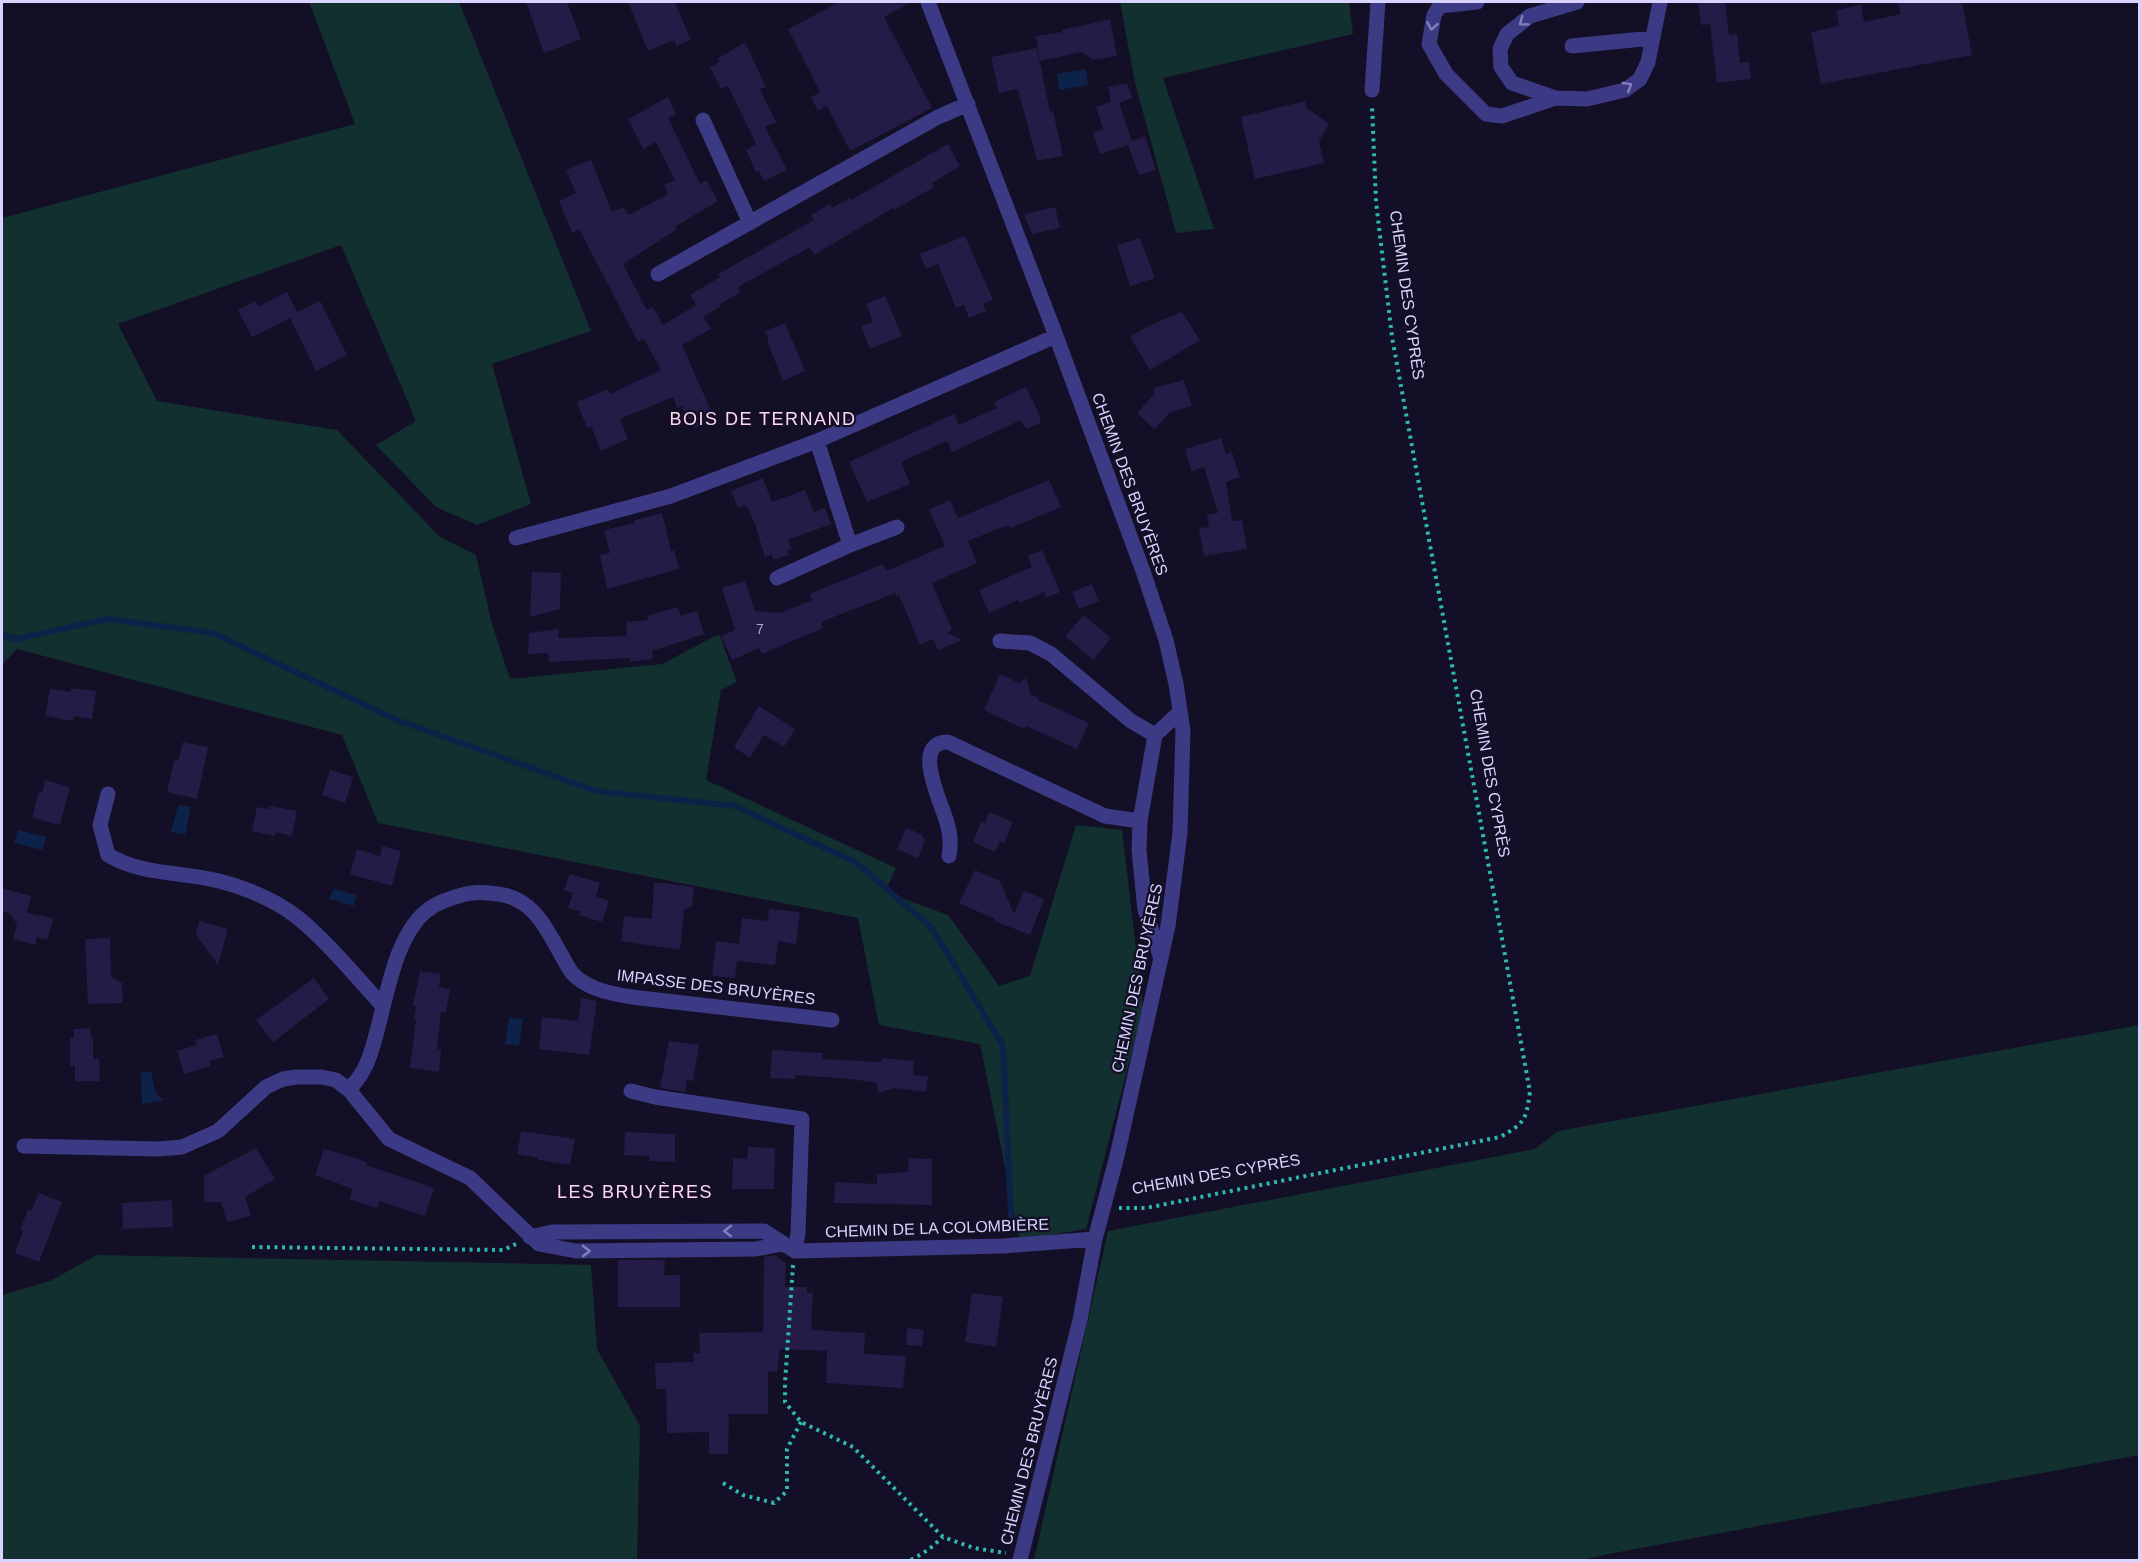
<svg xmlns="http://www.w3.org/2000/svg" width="2141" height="1562" font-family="Helvetica,sans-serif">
  <rect width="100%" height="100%" fill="#130f26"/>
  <!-- green -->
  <path fill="#12302f" d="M 309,2 L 459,2 L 591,331 L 492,364 L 531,504 L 477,525 L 436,507 L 376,445 L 416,421 L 341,245 L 118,324 L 157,401 L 337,430 L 440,537 L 476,555 L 492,624 L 510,679 L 662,664 L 719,634 L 737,682 L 721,690 L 706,780 L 896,868 L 885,892 L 948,915 L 999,986 L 1030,976 L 1076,825 L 1122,830 L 1143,1008 L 1086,1229 L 1020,1240 L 980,1044 L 879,1025 L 858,918 L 378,823 L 342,735 L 17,649 L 2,665 L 2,218 L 355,124 Z
    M 1120,2 L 1349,2 L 1353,34 L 1163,78 L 1214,229 L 1176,233 L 1135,83 Z
    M 2139,1025 L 2139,1455 L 1614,1553 L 1582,1560 L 1034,1560 L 1108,1231 L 1535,1149 L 1558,1131 Z
    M 97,1255 L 591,1265 L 597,1349 L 640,1426 L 637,1560 L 2,1560 L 2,1295 L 50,1281 Z"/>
  <!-- water -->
  <path fill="#0c2248" d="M 1086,69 L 1088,85 L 1059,90 L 1057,74 Z
    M 178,805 L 191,807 L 185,835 L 171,832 Z
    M 18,830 L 46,837 L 42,850 L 14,843 Z
    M 333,889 L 357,895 L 354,906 L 329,899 Z
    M 509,1018 L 523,1019 L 519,1046 L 505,1044 Z
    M 151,1071 L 156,1093 L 164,1100 L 142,1104 L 141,1073 Z"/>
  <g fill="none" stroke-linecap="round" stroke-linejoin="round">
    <!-- stream -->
    <path stroke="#0c2248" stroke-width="6" d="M 2,635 L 16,639 L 108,619 L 213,633 L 397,720 L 596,791 L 735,806 L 857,863 L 932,928 L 1003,1046 L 1011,1215"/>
  </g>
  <!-- building -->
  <path fill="#241b47" d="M 526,2 L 567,2 L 581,39 L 544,53 Z
    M 628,2 L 675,2 L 691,40 L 677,46 L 674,40 L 648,51 Z
    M 840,2 L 912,2 L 884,17 L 932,108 L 850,151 L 827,106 L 818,111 L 811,97 L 820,92 L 788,29 Z
    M 1698,2 L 1725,2 L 1729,35 L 1737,34 L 1740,63 L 1749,62 L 1751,79 L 1717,83 L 1710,24 L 1701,25 Z
    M 1898,2 L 1962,2 L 1972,55 L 1821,84 L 1811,32 L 1839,26 L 1836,10 L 1861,5 L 1864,22 L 1901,14 Z
    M 1110,19 L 1117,56 L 1093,60 L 1082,52 L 1040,61 L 1036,36 L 1062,32 L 1062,30 Z
    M 745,42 L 766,87 L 760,89 L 776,122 L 765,127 L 787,170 L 764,181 L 759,171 L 756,172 L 746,150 L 756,144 L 728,86 L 721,89 L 710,67 L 719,62 L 717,59 Z
    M 1037,48 L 1050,112 L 1053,111 L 1063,156 L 1037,161 L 1018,89 L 999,93 L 991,57 Z
    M 1127,83 L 1132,98 L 1119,103 L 1132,141 L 1145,136 L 1156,170 L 1139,175 L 1128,145 L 1100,154 L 1093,133 L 1103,129 L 1096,107 L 1111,102 L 1108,87 Z
    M 668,97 L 676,114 L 668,118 L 700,184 L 706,180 L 718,201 L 675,227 L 676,230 L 623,264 L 647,310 L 653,307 L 663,325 L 696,305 L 690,295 L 720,277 L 718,274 L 814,220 L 811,215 L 830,204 L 832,208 L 850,198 L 851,200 L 948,144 L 960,166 L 932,183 L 934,187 L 894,210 L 893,208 L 814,255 L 810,247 L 738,287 L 741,292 L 720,304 L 721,306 L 703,317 L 711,329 L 682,345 L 715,420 L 695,428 L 691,418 L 687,420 L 682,406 L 677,408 L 673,397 L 620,419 L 628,439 L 601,451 L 591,426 L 587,428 L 577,402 L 608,389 L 610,394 L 661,370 L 644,339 L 638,342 L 579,229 L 572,233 L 559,201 L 576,193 L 566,170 L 591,160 L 612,212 L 623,207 L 629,215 L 668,194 L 664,185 L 675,180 L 656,142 L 643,149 L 628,119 Z
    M 1305,101 L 1307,108 L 1329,124 L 1319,141 L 1324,163 L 1255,179 L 1241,117 Z
    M 1055,207 L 1060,228 L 1032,234 L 1024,214 Z
    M 965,236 L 993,300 L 983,304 L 986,311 L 969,318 L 964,305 L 956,308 L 938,264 L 926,269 L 920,254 Z
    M 1140,238 L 1155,278 L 1130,286 L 1117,245 Z
    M 287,292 L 297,312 L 320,301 L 347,355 L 316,371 L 290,318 L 252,337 L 238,310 L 256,301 L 258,307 Z
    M 885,296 L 902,336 L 870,349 L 861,326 L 873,322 L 866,304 Z
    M 1182,312 L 1200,340 L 1150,370 L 1130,337 L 1148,326 Z
    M 785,323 L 805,371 L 783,381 L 767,341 L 769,340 L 765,331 Z
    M 1184,380 L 1192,406 L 1171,412 L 1154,429 L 1137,413 L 1155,393 L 1154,388 Z
    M 1026,387 L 1040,416 L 1040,423 L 1026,429 L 1021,420 L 952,452 L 947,441 L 901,462 L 910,484 L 867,502 L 849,462 L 954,414 L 959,425 L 997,408 L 994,402 Z
    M 1221,438 L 1226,454 L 1232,452 L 1240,477 L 1226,482 L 1232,521 L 1242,520 L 1247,549 L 1204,556 L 1199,528 L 1209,527 L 1207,515 L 1218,513 L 1204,467 L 1191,471 L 1185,449 Z
    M 763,478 L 772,502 L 805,490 L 814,512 L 825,508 L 831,524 L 788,540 L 792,549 L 787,550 L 789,555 L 773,560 L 772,555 L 765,557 L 755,524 L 746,505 L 738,508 L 731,491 Z
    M 1049,480 L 1061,507 L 1010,528 L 1008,525 L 968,541 L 977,563 L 932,583 L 952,630 L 947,633 L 963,640 L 938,650 L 933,639 L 920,645 L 899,595 L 896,596 L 895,593 L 821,622 L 823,628 L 762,654 L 759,648 L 732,660 L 721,636 L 735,630 L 722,588 L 745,581 L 755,611 L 780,613 L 812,600 L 809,594 L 883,564 L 886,571 L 945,546 L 929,510 L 950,500 L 958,518 Z
    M 662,513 L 671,551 L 674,550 L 679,569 L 607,589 L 600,555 L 610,553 L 604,530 L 635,523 L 635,520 Z
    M 1042,550 L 1060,592 L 1046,598 L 1044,592 L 1020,603 L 1018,600 L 989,613 L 979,590 L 1032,567 L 1028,556 Z
    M 532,572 L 561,573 L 560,609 L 530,617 Z
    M 1092,584 L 1099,601 L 1079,609 L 1072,592 Z
    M 678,607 L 681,616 L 697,611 L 704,634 L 652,651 L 653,659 L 630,662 L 630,658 L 549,662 L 548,653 L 528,654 L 529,633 L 559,629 L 558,638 L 627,636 L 626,622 L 648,620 L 647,616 Z
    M 1084,615 L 1111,638 L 1093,660 L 1065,636 Z
    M 1000,674 L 1019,683 L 1026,678 L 1031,695 L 1039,698 L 1038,700 L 1089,723 L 1077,749 L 1026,726 L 1024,729 L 984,710 Z
    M 71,688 L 96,691 L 92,719 L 74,716 L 73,721 L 45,716 L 50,689 L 71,692 Z
    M 759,706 L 795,729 L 784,747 L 764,735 L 750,758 L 734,747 Z
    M 183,742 L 208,747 L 197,799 L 167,792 L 174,760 L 178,761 Z
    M 330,770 L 353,777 L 345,803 L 322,795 Z
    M 45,780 L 70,787 L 60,825 L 32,818 L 39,791 L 42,793 Z
    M 270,806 L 297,811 L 292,836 L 276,832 L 275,836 L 252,831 L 257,807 L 269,809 Z
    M 989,812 L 1013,822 L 1004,843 L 1000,841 L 995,852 L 973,842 L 981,822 L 985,823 Z
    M 906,828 L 921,834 L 925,841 L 918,858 L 897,849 Z
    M 382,846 L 401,851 L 392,886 L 350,874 L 357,849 L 380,856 Z
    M 975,870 L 1000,881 L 1014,914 L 1024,891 L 1044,899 L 1030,935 L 994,921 L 995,919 L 959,903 Z
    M 570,874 L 600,883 L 596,896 L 609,901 L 602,922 L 579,915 L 580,911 L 568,908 L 573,893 L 564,890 Z
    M 654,882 L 694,887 L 692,906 L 684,910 L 680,950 L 621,941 L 624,916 L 652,919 Z
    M 2,888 L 31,896 L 27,913 L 54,918 L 47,940 L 37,937 L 35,945 L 13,939 L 17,925 L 11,914 L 2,911 Z
    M 769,909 L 800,912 L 796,944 L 778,941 L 775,965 L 737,961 L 735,978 L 712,976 L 716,941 L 739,944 L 742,918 L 768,921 Z
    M 199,921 L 228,929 L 218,965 L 196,935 Z
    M 110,938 L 111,977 L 122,983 L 123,1003 L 88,1004 L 85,939 Z
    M 420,971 L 441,974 L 439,987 L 450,989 L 446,1012 L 441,1012 L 437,1049 L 441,1049 L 439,1072 L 410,1068 L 416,1019 L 414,1019 L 416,1006 L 413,1006 Z
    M 314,978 L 329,999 L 273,1042 L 256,1020 Z
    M 581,998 L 597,1001 L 589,1055 L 539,1049 L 542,1017 L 578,1021 Z
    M 90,1028 L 90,1037 L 93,1037 L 93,1059 L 99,1059 L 100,1081 L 75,1081 L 75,1065 L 70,1066 L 70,1038 L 74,1038 L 74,1029 Z
    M 217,1034 L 224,1057 L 209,1061 L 211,1066 L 184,1074 L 177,1051 L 197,1045 L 195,1040 Z
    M 669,1041 L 699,1045 L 693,1081 L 687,1080 L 685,1092 L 660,1088 Z
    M 772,1050 L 823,1053 L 822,1059 L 881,1062 L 882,1058 L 914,1061 L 913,1075 L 928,1076 L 926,1092 L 894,1088 L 878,1093 L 877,1083 L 851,1079 L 795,1075 L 795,1079 L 770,1078 Z
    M 521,1131 L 575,1139 L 570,1165 L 538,1160 L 538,1158 L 517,1154 Z
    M 625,1132 L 675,1134 L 675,1162 L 649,1161 L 649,1156 L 624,1155 Z
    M 748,1147 L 775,1148 L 774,1189 L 732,1189 L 733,1158 L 747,1159 Z
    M 256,1148 L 275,1179 L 245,1197 L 251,1216 L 227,1222 L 221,1202 L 204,1202 L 204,1176 Z
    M 324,1149 L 359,1159 L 367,1163 L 366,1165 L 434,1188 L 425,1216 L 379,1201 L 377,1208 L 349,1199 L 353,1189 L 315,1175 Z
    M 909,1158 L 932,1159 L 932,1205 L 834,1203 L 835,1182 L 877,1184 L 877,1174 L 908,1172 Z
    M 39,1193 L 62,1202 L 39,1262 L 15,1253 L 23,1231 L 20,1230 L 28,1209 L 31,1211 Z
    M 172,1200 L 173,1227 L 123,1229 L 122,1203 Z
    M 775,1255 L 786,1263 L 785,1287 L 807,1287 L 807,1293 L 813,1293 L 811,1330 L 865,1333 L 864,1354 L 906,1356 L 903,1388 L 826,1383 L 827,1351 L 780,1349 L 777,1372 L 768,1371 L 768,1414 L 729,1414 L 728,1454 L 709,1454 L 709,1432 L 667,1433 L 666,1389 L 656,1389 L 655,1363 L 694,1362 L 693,1353 L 700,1353 L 699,1333 L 763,1332 L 764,1257 Z
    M 618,1260 L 665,1260 L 664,1275 L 680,1275 L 680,1307 L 618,1307 Z
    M 972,1293 L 1003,1297 L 996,1347 L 965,1342 Z
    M 907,1328 L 924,1330 L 922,1346 L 906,1345 Z"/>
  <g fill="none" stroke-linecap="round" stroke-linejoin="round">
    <!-- path -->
    <path stroke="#2fb8b0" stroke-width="4" stroke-dasharray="3 4.5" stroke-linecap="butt" d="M 1119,1208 L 1146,1208 L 1500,1137 C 1525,1123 1526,1120 1530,1092 L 1392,337 L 1376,202 L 1372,105
      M 252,1247 L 503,1250 L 516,1244
      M 793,1265 L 785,1383 L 785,1402 L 801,1422 L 853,1447 L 943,1537 L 974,1548 L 1006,1553
      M 723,1483 L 743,1495 L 774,1503 L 787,1491 L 787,1449 L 801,1422
      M 911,1560 L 928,1550 L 943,1537"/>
    <!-- minor -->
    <path stroke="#3d3a85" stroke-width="15" d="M 928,2 L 1056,336 L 1143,571 L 1166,640 L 1176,684 L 1183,731 L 1180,833 L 1168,926 L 1117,1156 L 1095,1239 L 1080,1320 L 1020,1560
      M 1477,2 L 1440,6 L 1434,15 L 1429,44 L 1446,74 L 1486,114 L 1502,116 L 1556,98
      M 1577,2 L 1530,16 L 1507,34 L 1500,49 L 1501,67 L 1512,83 L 1556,98 L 1587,99 L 1625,90 L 1640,79 L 1648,62 L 1660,2
      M 1572,46 L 1653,38
      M 1372,90 L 1378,2
      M 703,120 L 750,223
      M 658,274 L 938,117 L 968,104
      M 817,441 L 850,545
      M 516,538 L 671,496 L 817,441 L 1056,336
      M 777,578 L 850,545 L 897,527
      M 1000,641 L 1030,643 L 1051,654 L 1131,721 L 1155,735
      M 108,794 L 100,825 L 108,855 C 144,876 180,871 219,881 C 246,888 275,900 297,917 C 327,941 357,978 383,1006
      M 949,856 C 951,844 951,835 947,823 C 942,803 910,742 948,742 L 1105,816 L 1140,821
      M 1161,959 L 1145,910 L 1139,850 L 1140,821 L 1155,735 L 1180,712
      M 349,1090 C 358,1079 366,1069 370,1055 C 385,1014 391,936 429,909 C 438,902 451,898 462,895 C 474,891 486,892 498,894 C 534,898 547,930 563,958 C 566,963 569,969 572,973 C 588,991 618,995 640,998 L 832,1020
      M 631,1091 L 655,1097 L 802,1119 L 798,1233 L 795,1251
      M 24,1146 L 158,1149 L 182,1147 L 218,1131 L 266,1087 L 283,1079 L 297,1077 L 321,1077 L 336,1080 L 349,1090 L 389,1139 L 470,1178 L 539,1244 L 576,1251 L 756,1249 L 782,1244
      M 530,1237 L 552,1232 L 764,1231 L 795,1251 L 1003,1246 L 1095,1239"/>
  </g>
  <!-- one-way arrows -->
  <defs><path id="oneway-chevron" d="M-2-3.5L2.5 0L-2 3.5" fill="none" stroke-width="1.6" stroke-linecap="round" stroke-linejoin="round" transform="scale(1.5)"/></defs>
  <g stroke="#837fbc">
    <use href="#oneway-chevron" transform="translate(1523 22) rotate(143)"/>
    <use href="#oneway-chevron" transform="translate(1432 26) rotate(100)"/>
    <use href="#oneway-chevron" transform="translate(1628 86) rotate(-31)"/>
    <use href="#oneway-chevron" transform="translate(728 1231) rotate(180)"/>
    <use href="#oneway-chevron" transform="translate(586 1251)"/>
  </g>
  <g text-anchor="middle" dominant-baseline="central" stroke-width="4.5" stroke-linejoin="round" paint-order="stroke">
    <!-- number labels -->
    <g font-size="14" fill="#aca6d1">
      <text x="760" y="629">7</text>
    </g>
    <!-- street labels -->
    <g font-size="16" fill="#d9d4ff" stroke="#130f26">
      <text transform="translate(1407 295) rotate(82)">CHEMIN DES CYPRÈS</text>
      <text transform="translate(1130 484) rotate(70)">CHEMIN DES BRUYÈRES</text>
      <text transform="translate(1490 773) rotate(80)">CHEMIN DES CYPRÈS</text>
      <text transform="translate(1137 978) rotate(-78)">CHEMIN DES BRUYÈRES</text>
      <text transform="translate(716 987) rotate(7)">IMPASSE DES BRUYÈRES</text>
      <text transform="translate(1216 1174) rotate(-10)">CHEMIN DES CYPRÈS</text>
      <text transform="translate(937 1228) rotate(-2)">CHEMIN DE LA COLOMBIÈRE</text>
      <text transform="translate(1029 1451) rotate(-76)">CHEMIN DES BRUYÈRES</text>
    </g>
    <!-- neighbourhood labels -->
    <g font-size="18" letter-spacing="1.5" fill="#ffd6f0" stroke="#130f26">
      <text x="763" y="419">BOIS DE TERNAND</text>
      <text x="635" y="1192">LES BRUYÈRES</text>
    </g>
  </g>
  <!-- border -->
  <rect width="2141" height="1562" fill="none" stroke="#d9d4ff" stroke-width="6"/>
</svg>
